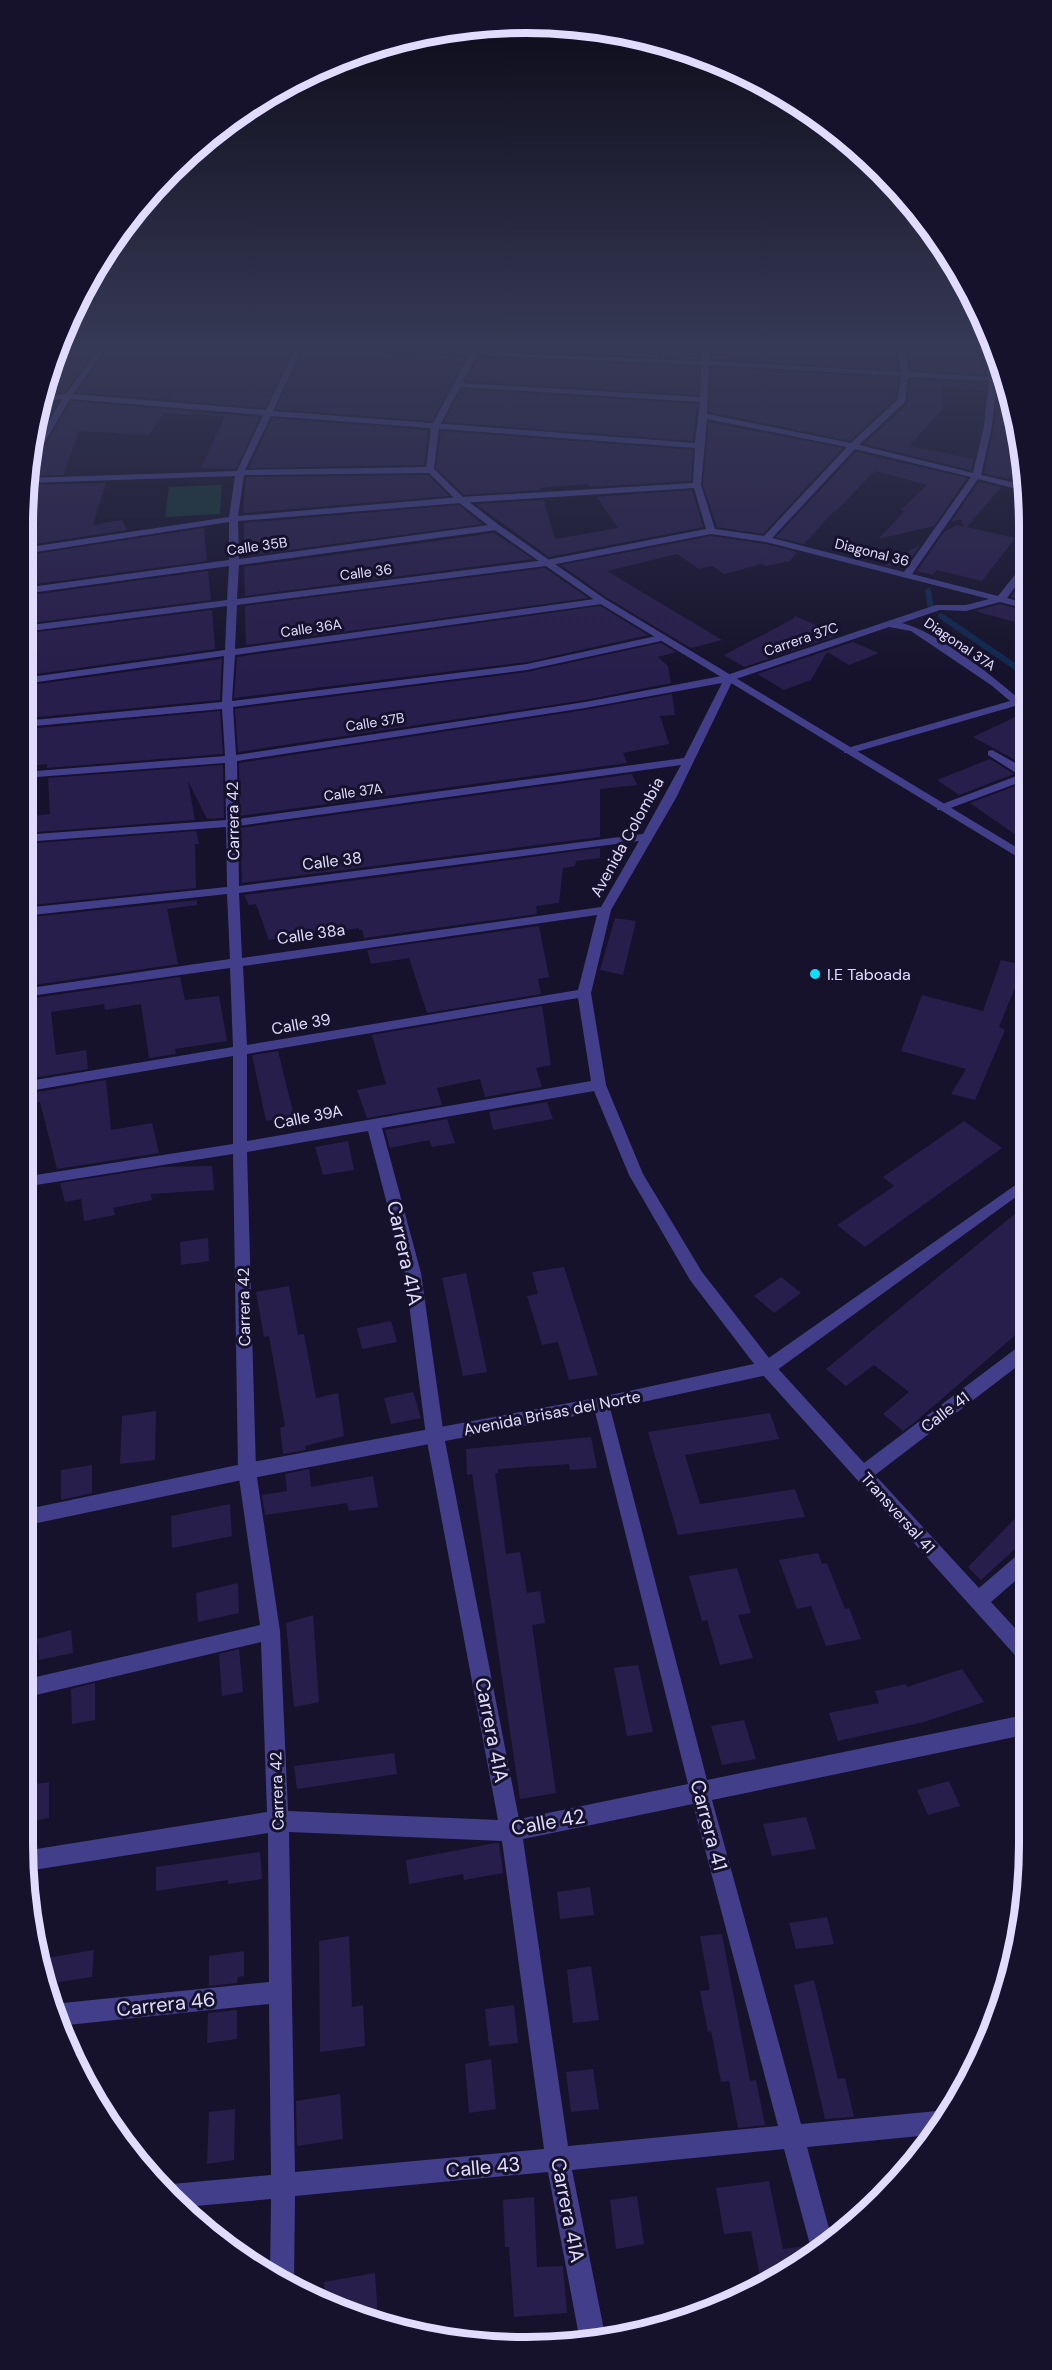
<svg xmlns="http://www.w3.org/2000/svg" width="1052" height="2370" font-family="'DM Sans',sans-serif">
  <rect width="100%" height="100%" fill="#16122b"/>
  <!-- green -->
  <path fill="#153534" d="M 222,485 L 220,514 L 165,517 L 169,487 Z"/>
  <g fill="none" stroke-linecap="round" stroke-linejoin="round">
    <!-- stream -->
    <path stroke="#102850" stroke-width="6" d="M 928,591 L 931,609
      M 941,616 L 1017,668 L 1026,671"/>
  </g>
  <!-- building -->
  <path fill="#281e4b" d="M 71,344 L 99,344 L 65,392 L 42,395 Z
    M 111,344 L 273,344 L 278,348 L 293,349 L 265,408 L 77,392 Z
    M 323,344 L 473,344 L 470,350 Z
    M 485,344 L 641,346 L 641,344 L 700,344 L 700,359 L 482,350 Z
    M 711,344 L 895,344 L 898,370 L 711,359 Z
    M 906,344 L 979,344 L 985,375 L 911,370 Z
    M 304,349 L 466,357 L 432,421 L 276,409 Z
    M 479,357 L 699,367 L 698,395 L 466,381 Z
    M 711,367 L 898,378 L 896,398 L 850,441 L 709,412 Z
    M 910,379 L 987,383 L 986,390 L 942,388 L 944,407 L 909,446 L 974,459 L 971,470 L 864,444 L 907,404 Z
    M 999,384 L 1005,384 L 1025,460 L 1025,479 L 1011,475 L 1008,479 L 984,473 L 994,426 Z
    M 461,389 L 697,404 L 693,441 L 444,422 Z
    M 71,401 L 260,417 L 236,469 L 201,468 L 225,416 L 164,413 L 149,435 L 79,431 L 64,475 L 27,476 L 28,466 L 35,463 Z
    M 58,402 L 30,450 L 32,428 L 40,403 Z
    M 272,418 L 428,430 L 424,465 L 249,468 Z
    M 709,422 L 843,448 L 763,534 L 717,527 L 703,485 Z
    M 441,431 L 693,450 L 691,481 L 590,487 L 588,484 L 540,488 L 541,490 L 464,495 L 436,468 Z
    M 856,452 L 967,478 L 934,526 L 878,539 L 905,511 L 901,510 L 927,485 L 875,471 L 835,512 L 833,512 L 804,544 L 776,537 Z
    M 428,475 L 449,496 L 243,513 L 246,477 Z
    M 979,482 L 1001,487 L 967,527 L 1015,538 L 982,581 L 937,570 L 933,575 L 917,571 L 944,532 L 957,525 L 964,527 L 961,519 L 951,522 Z
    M 106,483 L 93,525 L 122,520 L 127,530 L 22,546 L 27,485 Z
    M 692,490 L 703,527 L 549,557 L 476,504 L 544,500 L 555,539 L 618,528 L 597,497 Z
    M 459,505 L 482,524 L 244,556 L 244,523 Z
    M 204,528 L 207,561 L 27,585 L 28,580 L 22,580 L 22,556 L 170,533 L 170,536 L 171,533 Z
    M 494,533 L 533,559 L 245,596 L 244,567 Z
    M 711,536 L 766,544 L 797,552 L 790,561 L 765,566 L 762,564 L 724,574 L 712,566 L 699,569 L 677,554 L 607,571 L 722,640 L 691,648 L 606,597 L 561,565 Z
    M 920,545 L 904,568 L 885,565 Z
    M 545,568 L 588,598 L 246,645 L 245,606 Z
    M 208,571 L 211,600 L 22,624 L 25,596 Z
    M 1023,580 L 1026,581 L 1026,601 L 1011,597 Z
    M 1000,604 L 1026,611 L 1026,621 L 1018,619 L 1015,622 L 975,611 Z
    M 600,606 L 648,635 L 527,662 L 234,698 L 237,657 Z
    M 212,610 L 215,649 L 29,675 L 28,646 L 22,647 L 22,634 Z
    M 795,616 L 839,635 L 744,667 L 724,655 L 793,619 Z
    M 853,642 L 879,653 L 849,665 L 827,652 L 811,680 L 784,690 L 757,674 Z
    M 661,643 L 676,652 L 658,657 L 668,666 L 671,683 L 585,700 L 238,752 L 235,709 L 527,672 Z
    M 222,659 L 220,700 L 27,718 L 27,716 L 24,717 L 26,692 L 30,691 L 30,685 Z
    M 672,694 L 675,715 L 660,716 L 669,744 L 623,753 L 627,763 L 240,816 L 239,763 L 585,710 Z
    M 220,711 L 223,754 L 47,768 L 47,764 L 29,766 L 31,742 L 26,742 L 27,729 Z
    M 1026,712 L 1026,766 L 973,737 Z
    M 990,759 L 1014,774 L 959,795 L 937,780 Z
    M 223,765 L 224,818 L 207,819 L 188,781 L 195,820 L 23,833 L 24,817 L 50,814 L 48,778 Z
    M 632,774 L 637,785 L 600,789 L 600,837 L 242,883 L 240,828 Z
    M 1026,782 L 1026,842 L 970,803 Z
    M 196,831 L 199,844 L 195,844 L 196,888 L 22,906 L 23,844 Z
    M 600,848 L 600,858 L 576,861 L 575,866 L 563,868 L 559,903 L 536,906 L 537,914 L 364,938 L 362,930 L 359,930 L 359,928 L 334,932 L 334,929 L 269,940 L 256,904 L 249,905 L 244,895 Z
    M 197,900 L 197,905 L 167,909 L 178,964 L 27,986 L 22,918 Z
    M 615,918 L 636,921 L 623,975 L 600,970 Z
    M 539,926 L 549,977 L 538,979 L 541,994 L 427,1013 L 409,958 L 371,964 L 367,950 Z
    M 1001,960 L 1024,965 L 999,1027 L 1005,1030 L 975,1100 L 951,1094 L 966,1069 L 901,1051 L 922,995 L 983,1011 Z
    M 180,977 L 185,1000 L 219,996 L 227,1041 L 175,1049 L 176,1054 L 149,1058 L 141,1004 L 105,1010 L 104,1004 L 51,1012 L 56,1055 L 86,1050 L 88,1069 L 26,1079 L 22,1006 L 27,1005 L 27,999 Z
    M 542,1006 L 551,1065 L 536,1068 L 542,1087 L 485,1097 L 480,1079 L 437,1088 L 442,1105 L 367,1118 L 357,1090 L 386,1084 L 372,1035 Z
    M 278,1051 L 294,1116 L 266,1121 L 252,1055 Z
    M 106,1080 L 111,1130 L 152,1123 L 159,1153 L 57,1169 L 40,1102 L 28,1104 L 27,1094 Z
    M 547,1102 L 553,1119 L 493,1130 L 489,1112 Z
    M 447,1119 L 455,1143 L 432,1147 L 429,1140 L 390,1148 L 385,1130 Z
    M 964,1121 L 1002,1148 L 865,1247 L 837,1225 L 894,1186 L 883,1177 Z
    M 348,1141 L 354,1170 L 323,1175 L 315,1147 Z
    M 212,1166 L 214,1190 L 151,1194 L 152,1200 L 113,1208 L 115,1215 L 84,1221 L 81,1199 L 65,1202 L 60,1183 L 162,1167 Z
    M 1016,1213 L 1028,1221 L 1028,1324 L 915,1422 L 903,1431 L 883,1414 L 909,1392 L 874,1365 L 846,1386 L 826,1369 Z
    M 208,1238 L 209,1261 L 181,1265 L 180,1242 Z
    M 564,1267 L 598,1375 L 569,1380 L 558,1342 L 542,1345 L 527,1296 L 538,1294 L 532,1272 Z
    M 466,1273 L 487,1372 L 463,1376 L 442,1278 Z
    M 781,1277 L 801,1293 L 774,1313 L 754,1296 Z
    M 289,1286 L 298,1335 L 304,1334 L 316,1398 L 338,1393 L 344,1436 L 305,1446 L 306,1450 L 283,1454 L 280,1428 L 285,1426 L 269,1336 L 264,1337 L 256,1292 Z
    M 391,1321 L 397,1342 L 362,1349 L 357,1328 Z
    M 413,1392 L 421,1418 L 391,1424 L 384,1398 Z
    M 156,1411 L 155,1460 L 120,1464 L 122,1416 Z
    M 770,1413 L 779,1439 L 685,1455 L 700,1504 L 795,1489 L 805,1517 L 678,1535 L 648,1432 Z
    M 591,1437 L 597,1468 L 570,1470 L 569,1464 L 498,1469 L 498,1473 L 495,1473 L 506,1554 L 520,1552 L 527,1593 L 540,1591 L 545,1623 L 532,1625 L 556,1793 L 520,1799 L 472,1474 L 467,1475 L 466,1449 Z
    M 92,1465 L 92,1493 L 61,1500 L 61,1470 Z
    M 309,1469 L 311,1487 L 373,1476 L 378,1507 L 349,1511 L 347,1503 L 265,1515 L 262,1495 L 287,1491 L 285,1474 Z
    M 230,1504 L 232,1536 L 172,1548 L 171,1516 Z
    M 1028,1505 L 1029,1536 L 981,1580 L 968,1567 Z
    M 818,1553 L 822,1564 L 827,1563 L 845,1609 L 849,1608 L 861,1639 L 826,1646 L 811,1606 L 797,1609 L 779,1560 Z
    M 737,1568 L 751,1613 L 738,1615 L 753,1658 L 720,1665 L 707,1620 L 702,1621 L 689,1576 Z
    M 238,1583 L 239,1613 L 198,1622 L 196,1593 Z
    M 313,1615 L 319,1702 L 294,1707 L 286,1623 Z
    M 71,1630 L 73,1653 L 39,1660 L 37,1639 Z
    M 239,1649 L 243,1692 L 222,1696 L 219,1654 Z
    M 638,1665 L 653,1732 L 627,1736 L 614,1668 Z
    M 962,1669 L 984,1702 L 924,1722 L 838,1741 L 829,1713 L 879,1703 L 875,1691 L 906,1684 L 907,1687 Z
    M 95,1683 L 95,1720 L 72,1724 L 71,1689 Z
    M 744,1720 L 756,1759 L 722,1765 L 711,1726 Z
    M 394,1753 L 397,1774 L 297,1789 L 294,1766 Z
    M 949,1781 L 960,1806 L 928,1815 L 917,1790 Z
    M 49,1782 L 49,1818 L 22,1823 L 22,1786 Z
    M 806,1817 L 816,1849 L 772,1856 L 763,1824 Z
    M 495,1843 L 499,1843 L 503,1873 L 464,1880 L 463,1874 L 409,1884 L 406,1860 Z
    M 260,1852 L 262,1879 L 228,1884 L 228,1880 L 156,1891 L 156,1867 Z
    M 590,1887 L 594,1915 L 560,1919 L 557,1892 Z
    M 827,1917 L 834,1944 L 796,1949 L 789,1923 Z
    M 722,1934 L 750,2081 L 756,2080 L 765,2125 L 738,2128 L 729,2081 L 721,2082 L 711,2031 L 708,2032 L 700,1991 L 710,1990 L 700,1936 Z
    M 349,1936 L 352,2007 L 363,2005 L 365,2046 L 320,2052 L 319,1941 Z
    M 94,1950 L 92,1977 L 46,1984 L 41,1959 Z
    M 244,1951 L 244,1976 L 238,1977 L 237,1983 L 209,1986 L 209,1956 Z
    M 591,1966 L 599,2020 L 573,2023 L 567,1970 Z
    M 814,1980 L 838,2079 L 845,2078 L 854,2117 L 825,2119 L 794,1985 Z
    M 514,2005 L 518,2043 L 489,2046 L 485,2009 Z
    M 237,2010 L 237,2039 L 207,2043 L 208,2013 Z
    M 491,2059 L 496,2109 L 469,2113 L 465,2064 Z
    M 593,2069 L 599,2109 L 571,2112 L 566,2072 Z
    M 340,2094 L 343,2139 L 297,2146 L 296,2101 Z
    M 235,2109 L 234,2160 L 207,2164 L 209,2112 Z
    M 769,2181 L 783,2249 L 808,2246 L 810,2253 L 777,2280 L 762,2286 L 751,2231 L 724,2234 L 716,2188 Z
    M 637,2196 L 644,2244 L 616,2249 L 610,2200 Z
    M 534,2197 L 537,2267 L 563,2266 L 567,2313 L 514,2317 L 509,2247 L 505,2247 L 503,2200 Z
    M 375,2273 L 378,2319 L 325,2299 L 324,2282 Z"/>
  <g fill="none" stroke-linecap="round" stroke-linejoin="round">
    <!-- minor -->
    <path fill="#423e89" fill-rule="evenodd" d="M 102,344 L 109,344 L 73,394 L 266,410 L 296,347 L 278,346 L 275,344 L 702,361 L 702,344 L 709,344 L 709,361 L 901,372 L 897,344 L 904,344 L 909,372 L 988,377 L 981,344 L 988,344 L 996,377 L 1003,378 L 1004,382 L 997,382 L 992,426 L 981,475 L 1025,485 L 1025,491 L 978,479 L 912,574 L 998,596 L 1022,566 L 1025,565 L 1025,574 L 1007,598 L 1026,603 L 1026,609 L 1000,602 L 966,611 L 940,610 L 902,623 C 935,631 992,675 1019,699 L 1026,697 L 1026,707 L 1021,709 L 1015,706 L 852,753 L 844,753 L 844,749 L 1010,701 L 991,685 L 911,631 L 889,627 L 733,680 L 676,798 L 611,910 L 591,993 L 606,1085 L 643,1174 L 702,1272 L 773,1363 L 864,1463 L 1022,1344 L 1028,1342 L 1028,1358 L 875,1475 L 979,1588 L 1022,1551 L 1029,1549 L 1029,1569 L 991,1602 L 1029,1643 L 1029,1666 L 1022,1663 L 761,1373 L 690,1280 L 629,1175 L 594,1091 L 382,1128 L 421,1273 L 444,1436 L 519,1819 L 688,1784 L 593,1404 L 595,1399 L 601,1397 L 607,1399 L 609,1404 L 707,1780 L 1029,1714 L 1029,1734 L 712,1800 L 801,2124 L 937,2111 L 943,2114 L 930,2135 L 807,2147 L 831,2236 L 812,2252 L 784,2149 L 572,2170 L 606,2340 L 580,2341 L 548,2172 L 295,2196 L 294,2283 L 293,2287 L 270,2276 L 271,2199 L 185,2207 L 163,2189 L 172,2184 L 271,2175 L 269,2004 L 58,2026 L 49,2006 L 53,2004 L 269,1982 L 268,1833 L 27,1871 L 24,1851 L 267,1812 L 261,1642 L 23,1698 L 23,1680 L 260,1625 L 238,1471 L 233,1154 L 23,1187 L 23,1177 L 233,1144 L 233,1056 L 23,1092 L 23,1082 L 233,1047 L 230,968 L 23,997 L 23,989 L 230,959 L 227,894 L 23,916 L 23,908 L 227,887 L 226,827 L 23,842 L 23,835 L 226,820 L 225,763 L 23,778 L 23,772 L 225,756 L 222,709 L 23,727 L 23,721 L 222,702 L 224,656 L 23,684 L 23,678 L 225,650 L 227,606 L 23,632 L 23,626 L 227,600 L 229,566 L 23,594 L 23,588 L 229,560 L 229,522 L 23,554 L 23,548 L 229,517 L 235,476 L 27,483 L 27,478 L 237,471 L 263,415 L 70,399 L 33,462 L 29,464 L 30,454 L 62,399 L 41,401 L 42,397 L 66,394 ZM 303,347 L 701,365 L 700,397 L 459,383 L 455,385 L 459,387 L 700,402 L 695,443 L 273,411 ZM 709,365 L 901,376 L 898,399 L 851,443 L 707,414 ZM 908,377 L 989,381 L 984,426 L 973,473 L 859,445 L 905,402 ZM 271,416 L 695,448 L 693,483 L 461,497 L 238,516 L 244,475 L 430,473 L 434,470 L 430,467 L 245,470 ZM 707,419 L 847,447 L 764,536 L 715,529 L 701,485 ZM 855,449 L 971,477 L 904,572 L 772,538 ZM 694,488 L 706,529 L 546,560 L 237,599 L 239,565 L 496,530 L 501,527 L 496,524 L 239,559 L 238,521 L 461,503 ZM 711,534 L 766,542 L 989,599 L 966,605 L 936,605 L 727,675 L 585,702 L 236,755 L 233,707 L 527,670 L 661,641 L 666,638 L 661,635 L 527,664 L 232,701 L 235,655 L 602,604 L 607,601 L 602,598 L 235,649 L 237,605 L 546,566 ZM 722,683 L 684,758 L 238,819 L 237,761 L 585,708 ZM 681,765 L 643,834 L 239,886 L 238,826 ZM 639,841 L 601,907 L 242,958 L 239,893 ZM 597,915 L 578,990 L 247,1045 L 243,966 ZM 578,998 L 591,1081 L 247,1141 L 247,1054 ZM 368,1131 L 405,1273 L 426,1436 L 498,1820 L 288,1811 L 280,1631 L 256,1471 L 247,1152 ZM 693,1804 L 778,2126 L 568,2146 L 523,1839 ZM 289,1832 L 502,1841 L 544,2149 L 295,2172 Z
      M 992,750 L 1026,769 L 1026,780 L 945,810 L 937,810 L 937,806 L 1019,775 L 988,755 L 988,751 Z"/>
    <!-- tertiary -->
    <path fill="#423e89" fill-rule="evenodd" d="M 475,344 L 483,344 L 439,427 L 434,469 L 464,498 L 499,525 L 605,599 L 1026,853 L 1026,862 L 599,603 L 493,529 L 458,502 L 426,470 L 431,427 Z
      M 1027,1177 L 1027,1189 L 773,1373 L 767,1375 L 601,1411 L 247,1479 L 23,1526 L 23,1510 L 247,1463 L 601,1397 L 763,1362 Z"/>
  </g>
  <!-- sky -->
  <linearGradient id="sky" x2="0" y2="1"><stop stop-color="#0c0a18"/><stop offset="0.51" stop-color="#363955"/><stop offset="1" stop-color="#363955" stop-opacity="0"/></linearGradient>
  <rect width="1052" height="675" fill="url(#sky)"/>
  <!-- markers -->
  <circle fill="#0ddff9" stroke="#16122b" stroke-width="2" cx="815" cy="974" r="6"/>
  <g text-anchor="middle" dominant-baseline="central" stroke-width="6" stroke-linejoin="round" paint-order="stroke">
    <!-- far-street labels -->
    <g font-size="14" fill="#e1dcfe" stroke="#16122b">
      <text transform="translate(257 546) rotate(-8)">Calle 35B</text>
      <text transform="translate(872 552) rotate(14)">Diagonal 36</text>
      <text transform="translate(366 572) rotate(-7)">Calle 36</text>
      <text transform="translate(311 628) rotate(-8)">Calle 36A</text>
      <text transform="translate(801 639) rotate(-19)">Carrera 37C</text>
      <text transform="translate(960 644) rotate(34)">Diagonal 37A</text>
      <text transform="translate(375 722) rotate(-9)">Calle 37B</text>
      <text transform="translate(353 792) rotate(-8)">Calle 37A</text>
    </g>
    <!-- street labels -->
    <g font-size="16" fill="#e1dcfe" stroke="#16122b">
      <text transform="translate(233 821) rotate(-91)">Carrera 42</text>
      <text transform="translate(627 837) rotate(-61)">Avenida Colombia</text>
      <text transform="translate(332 861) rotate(-7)">Calle 38</text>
      <text transform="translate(311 934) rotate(-8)">Calle 38a</text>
      <text transform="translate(301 1024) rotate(-10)">Calle 39</text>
      <text transform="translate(308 1117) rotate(-11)">Calle 39A</text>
      <text transform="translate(244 1307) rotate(-91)">Carrera 42</text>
      <text transform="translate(945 1412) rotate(-37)">Calle 41</text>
      <text transform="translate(552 1413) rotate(-11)">Avenida Brisas del Norte</text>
      <text transform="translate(898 1513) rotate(48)">Transversal 41</text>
      <text transform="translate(277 1791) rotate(-92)">Carrera 42</text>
    </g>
    <!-- poi labels -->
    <g font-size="16" fill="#e1dcfe" stroke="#16122b" text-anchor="start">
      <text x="827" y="974">I.E Taboada</text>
    </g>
    <!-- near-street labels -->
    <g font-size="20" fill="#e1dcfe" stroke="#16122b">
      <text transform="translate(405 1253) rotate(78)">Carrera 41A</text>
      <text transform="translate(492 1730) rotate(79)">Carrera 41A</text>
      <text transform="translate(548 1822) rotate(-10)">Calle 42</text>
      <text transform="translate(709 1825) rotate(75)">Carrera 41</text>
      <text transform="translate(166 2004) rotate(-6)">Carrera 46</text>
      <text transform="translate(483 2167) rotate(-5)">Calle 43</text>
      <text transform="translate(568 2210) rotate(79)">Carrera 41A</text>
    </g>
  </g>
  <!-- crop -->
  <path d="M0 0H1052V2370H0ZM526 33H526A493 493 0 0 1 1019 526V1844A493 493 0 0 1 526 2337H526A493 493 0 0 1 33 1844V526A493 493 0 0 1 526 33Z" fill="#16122b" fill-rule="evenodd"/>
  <path fill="none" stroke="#e1dcfe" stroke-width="8" d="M526 33H526A493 493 0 0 1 1019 526V1844A493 493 0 0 1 526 2337H526A493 493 0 0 1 33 1844V526A493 493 0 0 1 526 33Z"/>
</svg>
